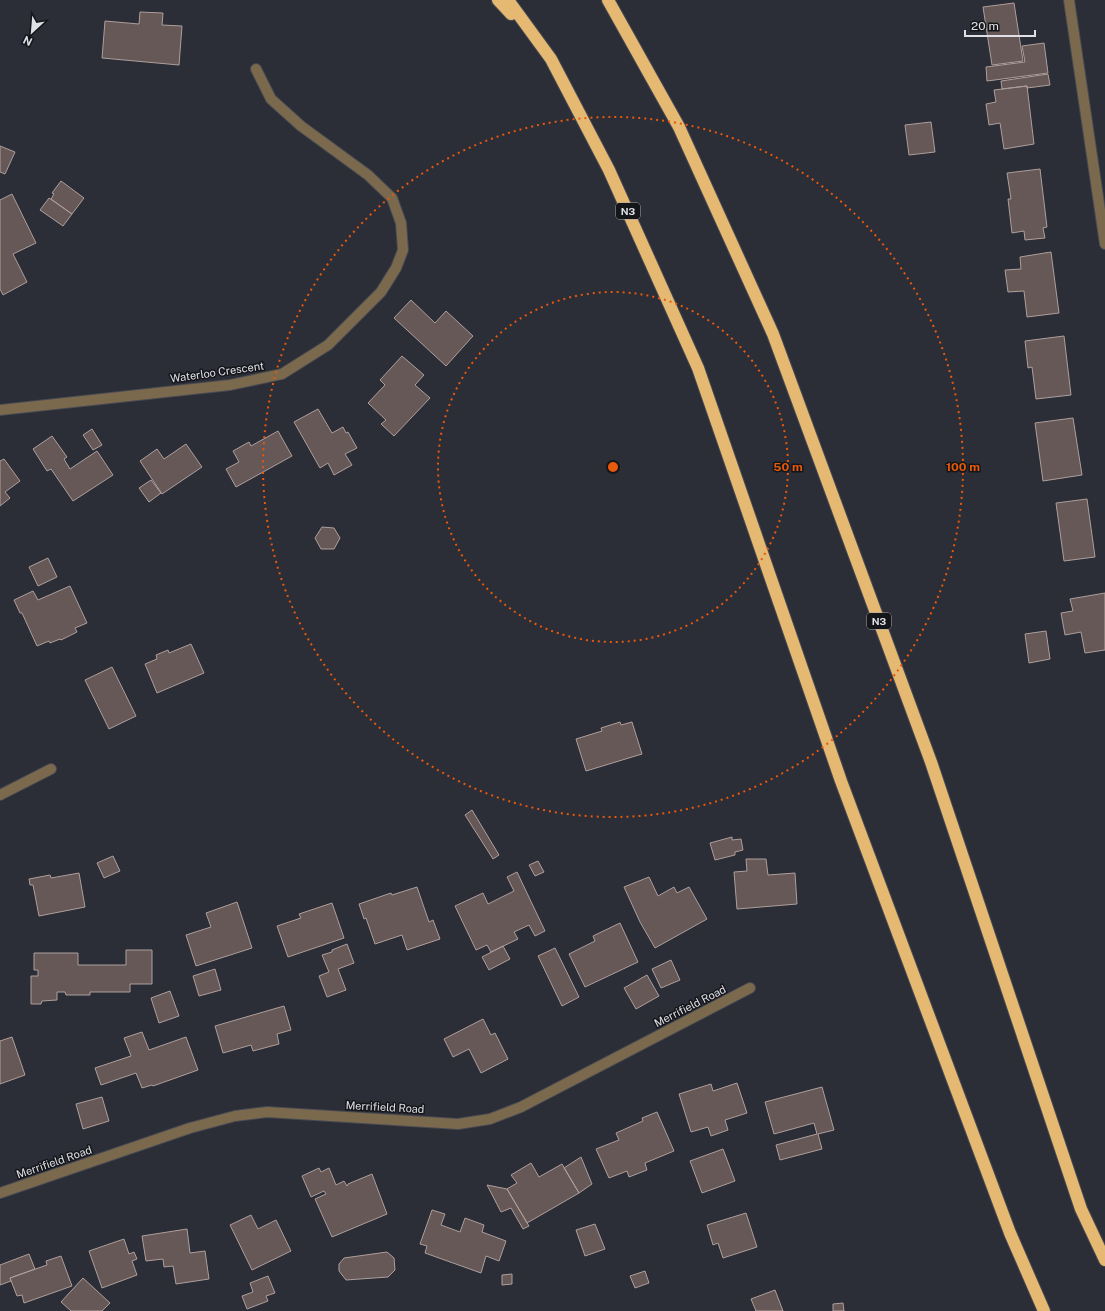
<svg xmlns="http://www.w3.org/2000/svg" width="1105" height="1311" font-family="'Public Sans',sans-serif">
  <rect width="100%" height="100%" fill="#2b2d37"/>
  <!-- building -->
  <path fill="#665856" stroke="#ae9f9c" d="M 1014,3 L 1023,61 L 992,65 L 983,7 Z
    M 140,12 L 163,13 L 162,25 L 182,26 L 179,65 L 102,58 L 105,21 L 139,24 Z
    M 1044,43 L 1048,73 L 987,81 L 986,67 L 1025,62 L 1022,46 Z
    M 1048,74 L 1050,85 L 1027,88 L 1027,86 L 1002,89 L 1001,81 Z
    M 1027,86 L 1034,144 L 1004,149 L 1000,123 L 989,125 L 986,104 L 996,102 L 994,90 Z
    M 931,122 L 935,152 L 909,155 L 905,125 Z
    M 0,146 L 15,152 L 5,174 L 0,172 Z
    M 1040,169 L 1047,227 L 1043,228 L 1045,238 L 1025,240 L 1024,231 L 1012,233 L 1008,199 L 1011,199 L 1007,173 Z
    M 61,181 L 84,198 L 72,214 L 51,199 L 54,194 L 52,193 Z
    M 12,194 L 36,243 L 13,254 L 27,282 L 3,295 L 0,289 L 0,200 Z
    M 49,198 L 72,214 L 63,226 L 40,210 Z
    M 1051,252 L 1059,313 L 1027,317 L 1024,291 L 1008,292 L 1005,270 L 1021,269 L 1020,257 Z
    M 411,300 L 435,323 L 446,311 L 473,336 L 446,366 L 394,318 Z
    M 1064,336 L 1071,395 L 1036,399 L 1032,367 L 1028,368 L 1025,341 Z
    M 402,356 L 424,375 L 415,385 L 430,398 L 394,436 L 381,424 L 386,420 L 368,403 L 385,385 L 380,380 Z
    M 318,409 L 332,433 L 343,427 L 346,433 L 348,432 L 357,448 L 345,454 L 352,465 L 334,475 L 328,463 L 320,468 L 294,422 Z
    M 1073,418 L 1082,475 L 1043,481 L 1035,423 Z
    M 92,429 L 102,445 L 93,450 L 83,435 Z
    M 278,431 L 292,456 L 236,487 L 226,469 L 239,462 L 233,451 L 249,442 L 251,446 Z
    M 52,436 L 67,457 L 64,459 L 70,469 L 97,451 L 113,475 L 73,501 L 51,469 L 47,471 L 33,449 Z
    M 186,444 L 202,467 L 162,494 L 140,461 L 157,449 L 164,459 Z
    M 4,459 L 20,481 L 5,492 L 10,498 L 0,506 L 0,461 Z
    M 151,480 L 161,493 L 149,502 L 139,488 Z
    M 1087,499 L 1095,557 L 1064,561 L 1056,503 Z
    M 322,527 L 334,528 L 340,538 L 334,549 L 321,549 L 315,538 Z
    M 48,558 L 57,577 L 38,586 L 29,567 Z
    M 70,586 L 87,623 L 75,628 L 77,632 L 61,640 L 60,639 L 50,643 L 49,641 L 37,646 L 22,613 L 20,613 L 14,600 L 33,591 L 38,600 Z
    M 1105,593 L 1105,650 L 1085,653 L 1081,632 L 1065,635 L 1061,613 L 1073,611 L 1070,599 Z
    M 1046,631 L 1050,659 L 1029,663 L 1025,634 Z
    M 191,644 L 204,673 L 157,693 L 145,664 L 157,659 L 156,655 L 168,650 L 169,653 Z
    M 112,667 L 136,716 L 109,729 L 85,680 Z
    M 620,722 L 621,725 L 632,722 L 642,754 L 586,771 L 576,739 L 602,731 L 601,728 Z
    M 472,810 L 499,855 L 493,859 L 465,815 Z
    M 732,837 L 732,840 L 741,839 L 743,850 L 735,852 L 735,855 L 715,860 L 710,843 Z
    M 113,856 L 120,871 L 104,878 L 97,863 Z
    M 746,859 L 766,859 L 768,875 L 795,873 L 797,904 L 737,909 L 734,872 L 747,871 Z
    M 538,861 L 544,872 L 535,876 L 529,865 Z
    M 517,872 L 545,931 L 535,936 L 529,925 L 514,932 L 518,939 L 491,952 L 487,945 L 476,950 L 455,906 L 483,893 L 488,904 L 514,891 L 507,877 Z
    M 79,873 L 85,907 L 39,916 L 33,885 L 30,885 L 29,879 L 50,875 L 51,878 Z
    M 649,877 L 658,896 L 674,887 L 677,893 L 689,887 L 707,919 L 655,948 L 640,922 L 624,887 Z
    M 417,887 L 429,922 L 433,920 L 440,939 L 407,950 L 402,935 L 375,944 L 366,918 L 364,919 L 359,904 L 391,893 L 392,895 Z
    M 237,902 L 252,948 L 196,966 L 186,935 L 211,927 L 206,913 Z
    M 332,903 L 344,938 L 288,957 L 277,926 L 301,918 L 299,914 Z
    M 620,923 L 638,962 L 585,987 L 569,954 L 595,941 L 593,936 Z
    M 347,944 L 354,963 L 338,969 L 346,990 L 327,997 L 319,976 L 329,972 L 322,955 L 332,952 L 332,950 Z
    M 503,946 L 510,959 L 489,970 L 482,957 Z
    M 555,948 L 579,997 L 562,1006 L 538,956 Z
    M 126,950 L 152,950 L 152,984 L 130,984 L 130,992 L 90,992 L 90,995 L 66,995 L 65,992 L 57,992 L 57,1000 L 42,1001 L 41,1004 L 31,1004 L 31,976 L 38,976 L 38,970 L 34,970 L 34,953 L 78,953 L 78,965 L 126,965 Z
    M 671,960 L 680,980 L 661,988 L 652,969 Z
    M 215,969 L 221,990 L 199,996 L 193,976 Z
    M 647,975 L 659,996 L 636,1009 L 624,988 Z
    M 170,991 L 179,1016 L 159,1023 L 151,998 Z
    M 284,1006 L 291,1030 L 277,1034 L 279,1044 L 253,1051 L 251,1045 L 223,1053 L 215,1026 Z
    M 483,1019 L 491,1035 L 495,1033 L 508,1059 L 481,1073 L 469,1049 L 453,1057 L 444,1039 Z
    M 142,1032 L 149,1050 L 186,1037 L 198,1070 L 153,1086 L 152,1085 L 142,1088 L 136,1073 L 101,1085 L 95,1068 L 131,1056 L 124,1038 Z
    M 12,1037 L 25,1075 L 0,1084 L 0,1041 Z
    M 737,1083 L 747,1113 L 725,1120 L 728,1130 L 711,1136 L 708,1127 L 691,1132 L 679,1094 L 711,1084 L 713,1091 Z
    M 822,1087 L 834,1130 L 818,1134 L 822,1149 L 780,1160 L 776,1145 L 817,1134 L 814,1123 L 774,1134 L 765,1102 Z
    M 102,1097 L 109,1121 L 83,1129 L 76,1104 Z
    M 657,1112 L 674,1151 L 645,1163 L 647,1170 L 629,1177 L 627,1171 L 609,1178 L 596,1149 L 619,1140 L 616,1133 L 643,1121 L 642,1118 Z
    M 723,1149 L 735,1181 L 702,1193 L 690,1161 Z
    M 581,1157 L 592,1184 L 579,1193 L 564,1168 Z
    M 531,1163 L 539,1177 L 562,1164 L 579,1193 L 527,1223 L 507,1189 L 517,1183 L 511,1175 Z
    M 319,1168 L 321,1172 L 329,1168 L 336,1185 L 344,1181 L 347,1186 L 348,1185 L 348,1184 L 372,1174 L 387,1214 L 332,1237 L 315,1199 L 326,1194 L 324,1191 L 311,1197 L 302,1176 Z
    M 487,1185 L 507,1189 L 529,1226 L 523,1229 L 511,1208 L 501,1212 Z
    M 432,1210 L 445,1214 L 441,1225 L 460,1232 L 465,1218 L 484,1225 L 482,1232 L 506,1241 L 499,1261 L 486,1256 L 481,1273 L 425,1253 L 427,1246 L 420,1244 Z
    M 746,1213 L 757,1247 L 723,1258 L 718,1243 L 713,1245 L 707,1225 Z
    M 251,1215 L 258,1229 L 276,1220 L 291,1251 L 252,1270 L 230,1225 Z
    M 595,1224 L 605,1249 L 585,1256 L 576,1230 Z
    M 187,1229 L 190,1253 L 205,1251 L 209,1279 L 176,1284 L 173,1266 L 164,1267 L 163,1259 L 146,1261 L 142,1236 Z
    M 124,1239 L 129,1254 L 134,1252 L 137,1259 L 132,1261 L 137,1275 L 102,1288 L 89,1251 Z
    M 387,1252 L 394,1258 L 395,1270 L 388,1277 L 346,1280 L 339,1271 L 339,1264 L 344,1258 Z
    M 29,1254 L 35,1269 L 10,1278 L 11,1281 L 0,1285 L 0,1265 Z
    M 61,1256 L 72,1286 L 24,1303 L 22,1295 L 17,1296 L 10,1278 L 47,1265 L 46,1261 Z
    M 645,1271 L 649,1283 L 635,1288 L 630,1276 Z
    M 512,1274 L 512,1284 L 502,1285 L 502,1275 Z
    M 268,1276 L 275,1293 L 266,1296 L 268,1301 L 247,1309 L 242,1296 L 253,1292 L 250,1283 Z
    M 83,1278 L 110,1303 L 102,1311 L 71,1311 L 61,1302 Z
    M 775,1290 L 783,1311 L 756,1311 L 751,1299 Z
    M 843,1303 L 844,1311 L 833,1311 L 833,1304 Z"/>
  <g fill="none" stroke-linecap="round" stroke-linejoin="round">
    <defs>
      <path id="minor" d="M 1069,0 L 1105,244
        M 0,410 L 230,385 L 282,374 L 328,345 L 381,292 L 396,268 L 403,250 L 401,223 L 392,198 L 368,175 L 301,126 L 271,99 L 256,69
        M 0,795 L 51,769
        M 0,1193 L 190,1128 L 235,1116 L 267,1112 L 458,1124 L 490,1119 L 521,1107 L 750,988"/>
      <path id="motorway" d="M 498,0 L 511,14
        M 508,0 L 551,59 L 609,170 L 698,368 L 841,781 L 1010,1233 L 1044,1311
        M 608,0 L 679,127 L 773,334 L 931,762 L 1081,1209 L 1105,1260"/>
    </defs>
    <!-- minor casing -->
    <use href="#minor" stroke="#484a53" stroke-width="12"/>
    <!-- motorway casing -->
    <use href="#motorway" stroke="#484a53" stroke-width="14"/>
    <!-- minor -->
    <use href="#minor" stroke="#7a694d" stroke-width="10"/>
    <!-- motorway -->
    <use href="#motorway" stroke="#e5b972" stroke-width="12"/>
  </g>
  <!-- distance rings -->
  <g fill="none" stroke="#e8590c" stroke-width="2" stroke-dasharray="2 4">
    <circle cx="613" cy="467" r="175"/>
    <circle cx="613" cy="467" r="350"/>
  </g>
  <g text-anchor="middle" dominant-baseline="central" stroke-width="3" stroke-linejoin="round" paint-order="stroke">
    <!-- shield labels -->
    <g fill="#15161a" stroke="#a2a3a9" stroke-width="1">
      <rect x="616" y="203" width="24" height="16" rx="3"/>
      <rect x="867" y="613" width="24" height="16" rx="3"/>
    </g>
    <g font-size="10" font-weight="bold" fill="#dee0e6">
      <text x="628" y="211">N3</text>
      <text x="879" y="621">N3</text>
    </g>
    <!-- street labels -->
    <g font-size="11" fill="#dee0e6" stroke="#15161a">
      <text transform="translate(217 372) rotate(-8)">Waterloo Crescent</text>
      <text transform="translate(690 1006) rotate(-27)">Merrifield Road</text>
      <text transform="translate(385 1107) rotate(3)">Merrifield Road</text>
      <text transform="translate(54 1162) rotate(-19)">Merrifield Road</text>
    </g>
  </g>
  <circle cx="613" cy="467" r="6" fill="#e8590c" stroke="#15161a" stroke-width="2"/>
  <g font-size="12" text-anchor="middle" font-weight="bold" fill="#e8590c" stroke="#15161a" stroke-width="3" stroke-linejoin="round" paint-order="stroke">
    <text x="788" y="471">50 m</text>
    <text x="963" y="471">100 m</text>
  </g>
  <!-- north arrow -->
  <g transform="translate(32 32) rotate(206)" stroke="#15161a" stroke-width="3" paint-order="stroke">
  <path d="M0-3L7 15L0 10L-7 15Z" fill="#dee0e6"/>
  <text y="-6" font-size="11" font-weight="bold" text-anchor="middle" fill="#dee0e6">N</text>
  </g>
  <!-- scale -->
  <path d="M965 30v6h70v-6" fill="none" stroke="#dee0e6" stroke-width="2"/>
  <text x="971" y="30" font-size="12" fill="#dee0e6" stroke="#15161a" stroke-width="3" paint-order="stroke">20 m</text>
</svg>
